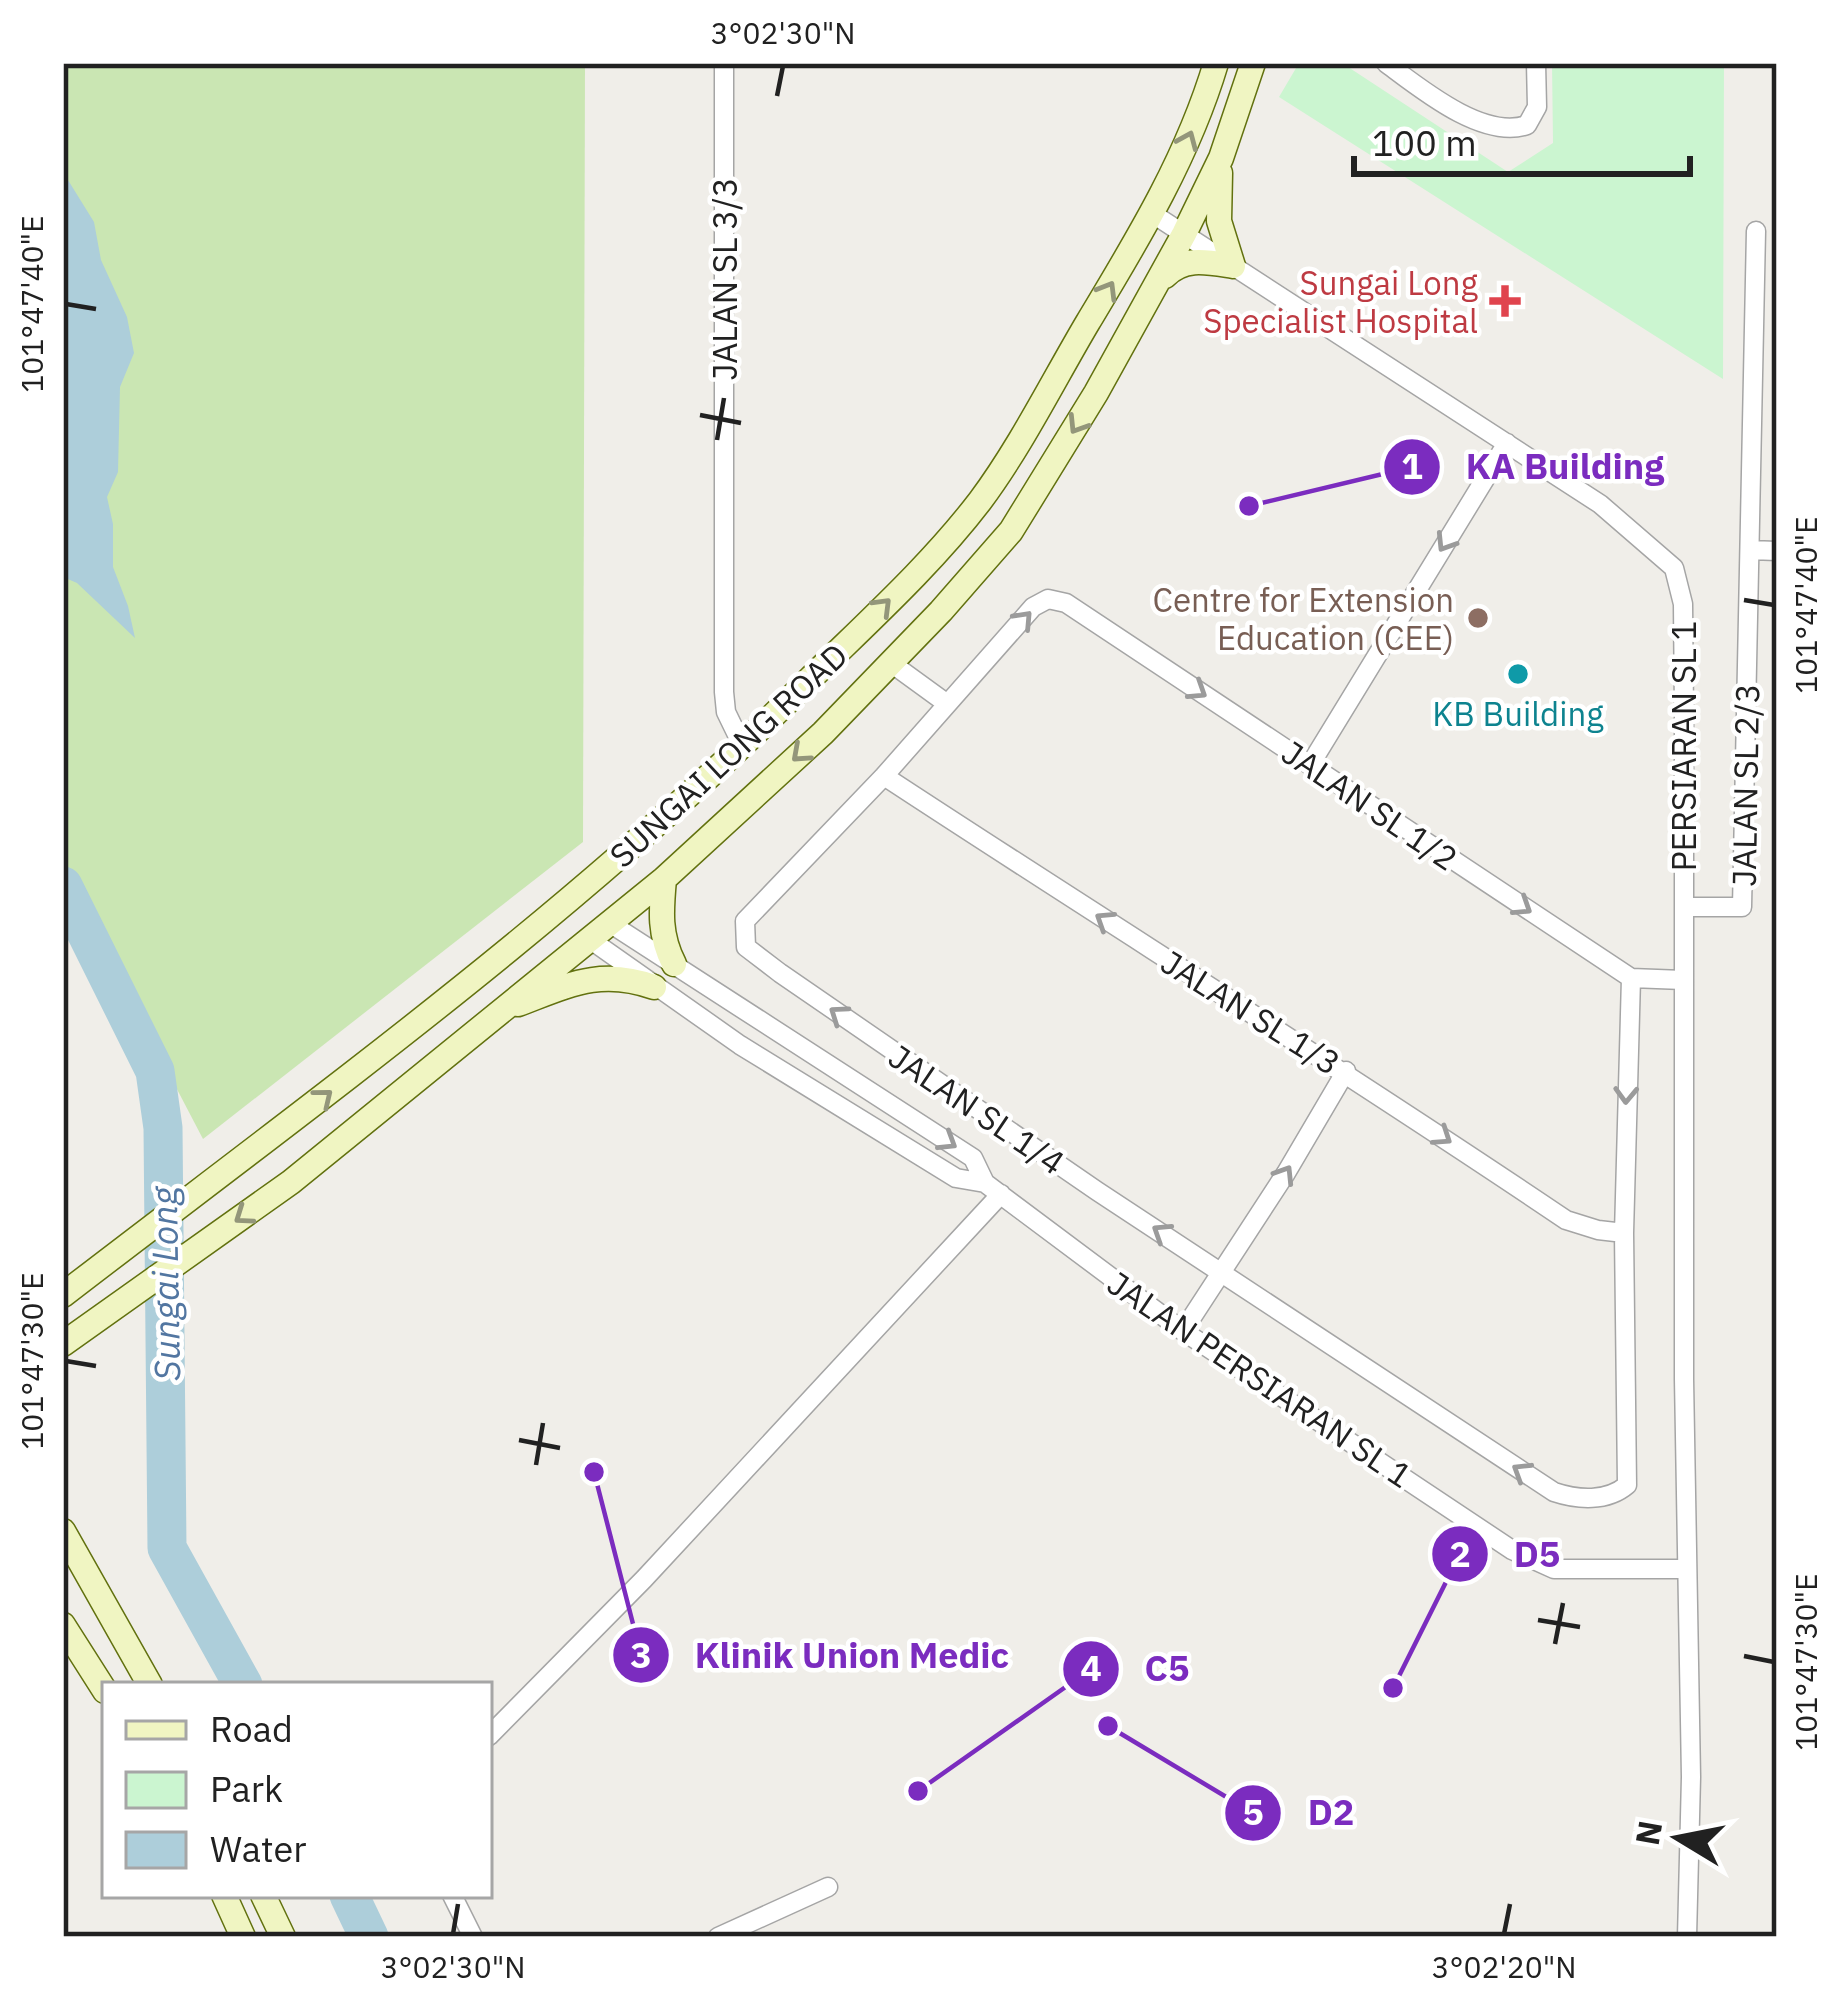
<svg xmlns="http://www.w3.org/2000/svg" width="1840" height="2000" font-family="'IBM Plex Sans',sans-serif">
  <rect width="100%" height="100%" fill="#f0eee9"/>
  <!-- grass -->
  <path fill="#cae6b3" d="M 63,63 L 585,63 L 583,842 L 203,1139 L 63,871 Z"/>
  <!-- park -->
  <path fill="#cbf5d0" d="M 1299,63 L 1342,63 L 1508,172 L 1553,143 L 1552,63 L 1724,63 L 1723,379 L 1279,97 Z"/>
  <!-- water -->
  <path fill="#adceda" d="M 63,172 L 94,222 L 101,260 L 127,317 L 134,353 L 120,387 L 118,472 L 107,497 L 113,524 L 113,567 L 128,606 L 135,638 L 77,583 L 63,577 Z"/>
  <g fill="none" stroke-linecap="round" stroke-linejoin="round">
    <!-- river -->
    <path stroke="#adceda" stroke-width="39" d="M 63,886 L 155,1071 L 163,1128 L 167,1548 L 243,1685
      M 349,1895 L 369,1937"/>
    <defs>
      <path id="street" d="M 724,63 L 724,692 L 726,712 L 743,747
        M 1386,63 C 1421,89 1483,140 1527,125 L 1537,107 L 1536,63
        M 1153,214 L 1600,504 L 1674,568 L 1683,604 L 1684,715 L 1684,1379 L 1691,1777 L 1687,1937
        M 1750,550 L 1777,551
        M 891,663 L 946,703
        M 1310,765 L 1507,443
        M 884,776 C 1111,925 1341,1068 1566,1220 L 1598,1230 L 1624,1233
        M 1684,907 L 1742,907 L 1756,231
        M 608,922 L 973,1158 L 985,1183
        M 588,938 L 740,1045 L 956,1178 L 985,1183 L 1183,1331 L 1512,1550 L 1554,1569 L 1685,1569
        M 1631,978 L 1624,1233 L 1627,1485 C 1607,1502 1578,1500 1554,1492 L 1097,1191 L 780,973 L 746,947 L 745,921 L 884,776 L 1033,607 L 1048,599 L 1066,603 L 1631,978 L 1683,980
        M 1183,1331 L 1286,1173 L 1346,1071
        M 489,1736 L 644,1579 L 1001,1194
        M 452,1895 L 473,1937
        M 718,1937 L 828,1887"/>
      <path id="secondary" d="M 1165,276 C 1184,256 1208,262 1233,266 L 1219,221 L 1220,173
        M 664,879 C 661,911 659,935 674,964
        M 518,1004 C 569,985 600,968 654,987
        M 63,1295 C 319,1098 582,909 811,678 C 869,621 931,565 980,501 C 1021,446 1053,381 1088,322 C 1138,239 1188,157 1216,63
        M 63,1344 L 291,1182 L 664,879 L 823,733 L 941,611 L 1011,531 L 1096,393 L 1184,234 L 1221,158 L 1253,63
        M 63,1531 L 150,1685
        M 63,1625 L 105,1691
        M 224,1895 L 243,1937
        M 263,1895 L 283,1937"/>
    </defs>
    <!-- street casing -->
    <use href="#street" stroke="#a5a5a5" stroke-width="21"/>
    <!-- secondary casing -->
    <use href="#secondary" stroke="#62710f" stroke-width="27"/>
    <!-- street -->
    <use href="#street" stroke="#fff" stroke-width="18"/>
    <!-- secondary -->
    <use href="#secondary" stroke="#f0f5c2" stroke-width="24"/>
  </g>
  <!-- one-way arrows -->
  <defs><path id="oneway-chevron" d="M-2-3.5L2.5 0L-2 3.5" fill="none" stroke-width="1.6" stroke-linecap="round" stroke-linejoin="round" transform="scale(3)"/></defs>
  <g stroke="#93967a">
    <use href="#oneway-chevron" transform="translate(1188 140) rotate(-67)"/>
    <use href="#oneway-chevron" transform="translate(1108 290) rotate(-59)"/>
    <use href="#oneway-chevron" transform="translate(1077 425) rotate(122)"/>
    <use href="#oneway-chevron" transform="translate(883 606) rotate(-45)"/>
    <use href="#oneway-chevron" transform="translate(800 754) rotate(138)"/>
    <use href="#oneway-chevron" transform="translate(324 1097) rotate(-39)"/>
    <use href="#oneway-chevron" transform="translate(243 1216) rotate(145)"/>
  </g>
  <g stroke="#9b9b9b">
    <use href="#oneway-chevron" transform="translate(1445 543) rotate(122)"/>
    <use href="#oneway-chevron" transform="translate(1024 619) rotate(-47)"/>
    <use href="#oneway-chevron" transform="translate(1198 691) rotate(33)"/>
    <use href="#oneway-chevron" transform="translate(1523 907) rotate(33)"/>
    <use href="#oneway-chevron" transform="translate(1104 920) rotate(-147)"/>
    <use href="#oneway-chevron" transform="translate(838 1014) rotate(-145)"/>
    <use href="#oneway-chevron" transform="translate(1626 1095) rotate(92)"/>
    <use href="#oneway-chevron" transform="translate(1443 1137) rotate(34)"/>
    <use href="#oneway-chevron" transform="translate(948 1142) rotate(32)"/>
    <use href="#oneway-chevron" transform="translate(1285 1174) rotate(-58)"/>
    <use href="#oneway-chevron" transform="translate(1161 1232) rotate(-147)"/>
    <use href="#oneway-chevron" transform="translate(1521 1471) rotate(-148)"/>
  </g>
  <!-- ticks -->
  <path fill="none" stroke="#212121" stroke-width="4.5" d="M 777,96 L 783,66M 66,304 L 96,309M 700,415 L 741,423M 717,440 L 724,398M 1744,600 L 1774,605M 66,1361 L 96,1366M 519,1440 L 560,1448M 536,1465 L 543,1423M 1538,1620 L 1580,1627M 1555,1644 L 1563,1603M 1744,1656 L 1774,1662M 453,1934 L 458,1904M 1504,1934 L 1510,1904"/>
  <!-- markers -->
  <path fill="#e0444e" stroke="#fff" stroke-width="4.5" d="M1499 283h12v12h12v12h-12v12h-12v-12h-12v-12h12z"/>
  <circle fill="#8d6e63" stroke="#fff" stroke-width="4.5" cx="1478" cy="618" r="12"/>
  <circle fill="#0f9aa8" stroke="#fff" stroke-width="4.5" cx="1518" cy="674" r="12"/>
  <g text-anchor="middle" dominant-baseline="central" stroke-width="9" stroke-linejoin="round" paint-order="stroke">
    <!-- street labels -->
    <g font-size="33" fill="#212121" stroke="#fff">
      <text transform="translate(724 279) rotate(-90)">JALAN SL 3/3</text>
      <text transform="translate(1683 746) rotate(-90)">PERSIARAN SL 1</text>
      <text transform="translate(728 755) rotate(-43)">SUNGAI LONG ROAD</text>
      <text transform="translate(1745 785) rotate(-89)">JALAN SL 2/3</text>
      <text transform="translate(1370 805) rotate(34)">JALAN SL 1/2</text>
      <text transform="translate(1251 1012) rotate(32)">JALAN SL 1/3</text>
      <text transform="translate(977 1109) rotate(34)">JALAN SL 1/4</text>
      <text transform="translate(1260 1379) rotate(34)">JALAN PERSIARAN SL 1</text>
    </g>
    <!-- health labels -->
    <g font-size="33" fill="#be3a42" stroke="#fff" text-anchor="end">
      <text x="1478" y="282">Sungai Long<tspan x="1478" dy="38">Specialist Hospital</tspan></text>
    </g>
    <!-- education labels -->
    <g font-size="33" fill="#785e54" stroke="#fff" text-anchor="end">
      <text x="1454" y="599">Centre for Extension<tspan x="1454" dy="38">Education (CEE)</tspan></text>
    </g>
    <!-- culture labels -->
    <g font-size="33" fill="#0d838f" stroke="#fff">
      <text x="1518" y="713">KB Building</text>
    </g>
    <!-- water labels -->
    <g font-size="36" font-style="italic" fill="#5276a1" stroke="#fff">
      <text transform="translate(165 1284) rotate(-91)">Sungai Long</text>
    </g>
  </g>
  <!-- callouts -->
  <path fill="none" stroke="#7b2cbf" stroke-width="4.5" d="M1249 506L1412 467M1393 1688L1460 1554M594 1472L641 1655M918 1791L1091 1669M1108 1726L1253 1813"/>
  <g fill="#7b2cbf" stroke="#fff" stroke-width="4.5">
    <circle cx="1249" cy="506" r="12"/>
    <circle cx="1393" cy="1688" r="12"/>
    <circle cx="594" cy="1472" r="12"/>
    <circle cx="918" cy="1791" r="12"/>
    <circle cx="1108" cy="1726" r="12"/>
    <circle cx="1412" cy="467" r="30"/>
    <circle cx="1460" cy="1554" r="30"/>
    <circle cx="641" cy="1655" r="30"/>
    <circle cx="1091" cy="1669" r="30"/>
    <circle cx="1253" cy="1813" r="30"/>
  </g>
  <g font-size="36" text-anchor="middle" font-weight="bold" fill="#fff">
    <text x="1412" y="479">1</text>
    <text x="1460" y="1567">2</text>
    <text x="641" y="1668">3</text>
    <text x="1091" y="1681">4</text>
    <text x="1253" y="1825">5</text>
  </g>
  <g font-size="36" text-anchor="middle" font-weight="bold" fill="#7b2cbf" stroke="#fff" stroke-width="9" stroke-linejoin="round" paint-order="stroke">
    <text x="1565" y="479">KA Building</text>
    <text x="1537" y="1567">D5</text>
    <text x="852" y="1668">Klinik Union Medic</text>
    <text x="1167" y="1681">C5</text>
    <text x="1331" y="1825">D2</text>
  </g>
  <!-- border -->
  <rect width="1840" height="2000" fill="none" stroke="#ffffff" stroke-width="132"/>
  <!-- legend -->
  <rect x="102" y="1682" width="390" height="216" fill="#ffffff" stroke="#a6a6a6" stroke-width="3"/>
  <rect x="126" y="1721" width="60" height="18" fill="#f0f5c2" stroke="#a6a6a6" stroke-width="3"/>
  <text x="210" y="1742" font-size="36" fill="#212121">Road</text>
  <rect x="126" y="1772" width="60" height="36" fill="#cbf5d0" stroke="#a6a6a6" stroke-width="3"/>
  <text x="210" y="1802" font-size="36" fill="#212121">Park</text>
  <rect x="126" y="1832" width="60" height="36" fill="#adceda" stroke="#a6a6a6" stroke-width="3"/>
  <text x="210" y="1862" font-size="36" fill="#212121">Water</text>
  <!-- north arrow -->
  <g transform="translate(1678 1838) rotate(280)" stroke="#ffffff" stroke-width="9" paint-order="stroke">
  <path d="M0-9L21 45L0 30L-21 45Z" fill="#212121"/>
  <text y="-18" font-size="33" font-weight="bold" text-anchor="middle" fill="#212121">N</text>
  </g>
  <!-- scale -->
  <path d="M1354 156v18h336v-18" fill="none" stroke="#212121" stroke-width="6"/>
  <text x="1372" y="156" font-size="36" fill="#212121" stroke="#ffffff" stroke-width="9" paint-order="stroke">100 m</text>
  <rect x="66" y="66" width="1708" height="1868" fill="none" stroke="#212121" stroke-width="4.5"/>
  <g font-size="30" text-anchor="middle" fill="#212121">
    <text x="783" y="44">3°02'30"N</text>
    <text transform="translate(33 304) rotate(-90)" y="10">101°47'40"E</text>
    <text transform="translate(1807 605) rotate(-90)" y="10">101°47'40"E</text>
    <text transform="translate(33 1361) rotate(-90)" y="10">101°47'30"E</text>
    <text transform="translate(1807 1662) rotate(-90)" y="10">101°47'30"E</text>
    <text x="453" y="1978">3°02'30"N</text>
    <text x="1504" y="1978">3°02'20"N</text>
  </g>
</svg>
